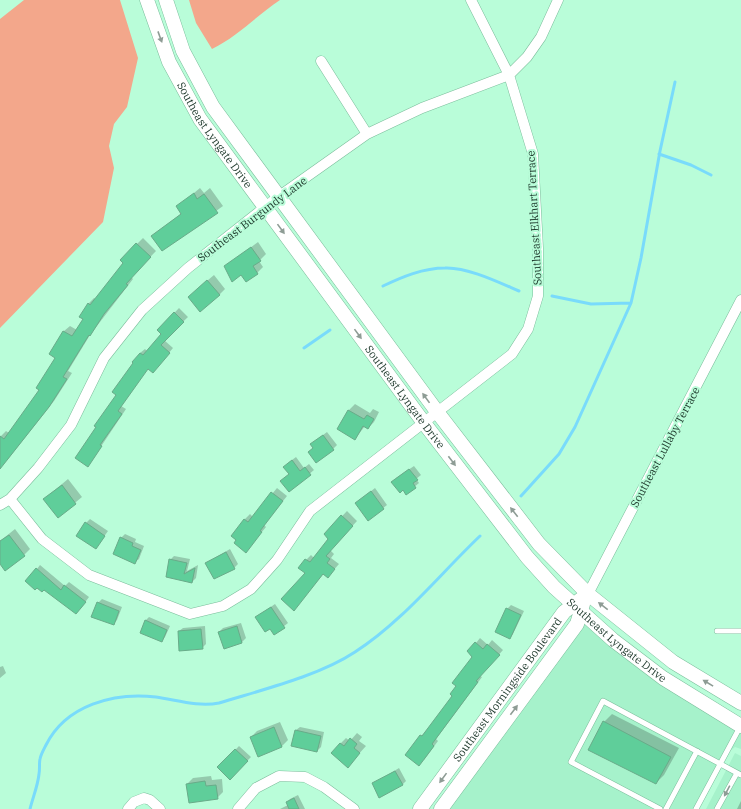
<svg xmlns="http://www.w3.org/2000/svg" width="741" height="809" font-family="'IBM Plex Serif',serif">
  <rect width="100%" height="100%" fill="#b9fdd9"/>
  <!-- built -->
  <path fill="#a6f2cb" d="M 584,622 L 741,733 L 741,749 L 735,747 L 730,751 L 699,809 L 447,809 Z
    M 735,753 L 741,756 L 741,809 L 706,809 Z"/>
  <!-- green -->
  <path fill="#f3a78b" d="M 24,0 L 120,0 L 138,58 L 127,107 L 114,124 L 109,146 L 114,168 L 103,222 L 0,328 L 0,19 Z
    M 189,0 L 280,0 C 256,16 238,36 212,49 L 196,23 Z"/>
  <!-- shadow -->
  <path fill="#0003" d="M 200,188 L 204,193 L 210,188 L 223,206 L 162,250 L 152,236 L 182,213 L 177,207 Z
    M 143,238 L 156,251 L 131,277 L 133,279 L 90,335 L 68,371 L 72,373 L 54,401 L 8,459 L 0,462 L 0,437 L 6,431 L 9,433 L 40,390 L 57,358 L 50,354 L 64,331 L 70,326 L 77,330 L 84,319 L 88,304 L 94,298 L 96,299 L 125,263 L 121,260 Z
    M 258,242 L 266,254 L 259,261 L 263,267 L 257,273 L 241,274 L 226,266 Z
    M 214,275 L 225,289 L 219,295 L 195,291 Z
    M 179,308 L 188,317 L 164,340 L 173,348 L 157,367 L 148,368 L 121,406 L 126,409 L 88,466 L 117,395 L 140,353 L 145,349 L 147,351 L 162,334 L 158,330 Z
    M 355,404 L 370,413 L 373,409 L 379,412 L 374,422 L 368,428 L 365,426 L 355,439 L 349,410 Z
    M 327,432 L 337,445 L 333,449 L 314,448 L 315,441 Z
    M 296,457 L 304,468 L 309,464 L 314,470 L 289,491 L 290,474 L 288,463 Z
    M 414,466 L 421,475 L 416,479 L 419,483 L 407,493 L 396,478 Z
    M 68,479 L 82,497 L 58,517 L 44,499 Z
    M 277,488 L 287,496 L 264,525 L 266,527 L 246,551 L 232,536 L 245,519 L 250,514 L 253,517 Z
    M 375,488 L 387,505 L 369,519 L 356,503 Z
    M 347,511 L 357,521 L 330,550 L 334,554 L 331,558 L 339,564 L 332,572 L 324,573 L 294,609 L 306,573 L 306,560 L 311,555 L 314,558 L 329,539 L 325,534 Z
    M 90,519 L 108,531 L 96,548 L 86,523 Z
    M 15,529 L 30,549 L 24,555 L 0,556 L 0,541 Z
    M 125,534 L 136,539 L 135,542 L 144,546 L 139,559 L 135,562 L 121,538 Z
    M 230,549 L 238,564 L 234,568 L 206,563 Z
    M 174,556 L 190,559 L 187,571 L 198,565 L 196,578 L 192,582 L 167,576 L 170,560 Z
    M 40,565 L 65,586 L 69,582 L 89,597 L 80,609 L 37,569 Z
    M 102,599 L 122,607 L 117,620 L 113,624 L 98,603 Z
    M 275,604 L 288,623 L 274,634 L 270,628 L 256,617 Z
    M 511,605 L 524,611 L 513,634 L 510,638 L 507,609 Z
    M 149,617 L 170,626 L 165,637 L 162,641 L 145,621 Z
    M 241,623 L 246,638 L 242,642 L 224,648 L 219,632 L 223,628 Z
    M 205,626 L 206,644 L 202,648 L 179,631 L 183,628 Z
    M 480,638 L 488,645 L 492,640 L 503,650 L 480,676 L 482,677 L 436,739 L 438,741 L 424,760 L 421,736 L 426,732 L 454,696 L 474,656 L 476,643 Z
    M 3,666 L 6,673 L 0,678 L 0,667 Z
    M 612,714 L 679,748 L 664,775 L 656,783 L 604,722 Z
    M 280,722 L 288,740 L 282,746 L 251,737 L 257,731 Z
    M 300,727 L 324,732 L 321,747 L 317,751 L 296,730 Z
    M 357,733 L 362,737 L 359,741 L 366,746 L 348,766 L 340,744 L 346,738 L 350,741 Z
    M 239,746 L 251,757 L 230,778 L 219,767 Z
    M 399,768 L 406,781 L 402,785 L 373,784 Z
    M 211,776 L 212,780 L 222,779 L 223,792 L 217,798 L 187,784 L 193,778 Z
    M 298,795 L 305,809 L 280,809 L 288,805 L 287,803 L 290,799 Z
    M 741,801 L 741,809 L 737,809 Z"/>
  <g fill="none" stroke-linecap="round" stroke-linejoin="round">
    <!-- stream -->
    <path stroke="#79dbfb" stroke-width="3" d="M 659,154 L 691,165 L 711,175
      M 383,286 C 402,277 423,268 445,268 C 467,267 498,282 519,291
      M 552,296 L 591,304 L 631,303
      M 304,348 L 330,330
      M 521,496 L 559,454 L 575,427 L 631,303 L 641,258 L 660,151 L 675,82
      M 30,809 C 33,797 38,785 39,774 C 40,769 39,763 40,759 C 41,754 44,749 46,745 C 66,705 114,692 156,697 C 177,700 198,707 219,703 C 261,690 319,676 355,652 C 402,622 440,574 480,536"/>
  </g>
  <!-- building -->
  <path fill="#5fce9a" stroke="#69ab89" d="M 194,193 L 197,199 L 204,194 L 218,213 L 162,251 L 151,236 L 181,214 L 176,206 Z
    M 136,243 L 151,257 L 126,284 L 128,285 L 104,314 L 90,336 L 89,335 L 63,377 L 67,379 L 49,407 L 0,469 L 0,436 L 4,439 L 39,390 L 36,388 L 55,358 L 49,354 L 63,331 L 72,336 L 83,319 L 79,317 L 88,303 L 90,305 L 123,263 L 120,260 Z
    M 251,247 L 261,261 L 253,266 L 258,274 L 246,282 L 241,275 L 232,282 L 224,266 Z
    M 207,280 L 220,295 L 200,312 L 188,297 Z
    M 174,312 L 184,322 L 161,345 L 170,353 L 153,373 L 148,369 L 118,411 L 122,414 L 100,445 L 102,446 L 88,467 L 75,458 L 96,427 L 94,426 L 116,395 L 112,392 L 133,363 L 132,362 L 140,353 L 143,355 L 161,334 L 157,330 Z
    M 348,410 L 364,419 L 367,415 L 374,419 L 368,429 L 363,426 L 355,440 L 337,429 Z
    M 323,435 L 334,450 L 316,463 L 308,452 L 313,448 L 310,444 Z
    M 292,460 L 300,471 L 305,467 L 311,475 L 289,492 L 280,481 L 289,474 L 283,467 Z
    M 409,469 L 418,480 L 413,483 L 416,488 L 406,495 L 403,490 L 400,493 L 391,482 Z
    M 62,485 L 76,504 L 58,518 L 43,499 Z
    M 371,491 L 384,509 L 368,521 L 355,503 Z
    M 271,492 L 283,501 L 260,531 L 262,532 L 246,553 L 234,543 L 236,540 L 231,536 L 244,519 L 248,522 Z
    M 341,515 L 353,526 L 326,556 L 330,559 L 327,563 L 335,569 L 328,578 L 323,574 L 294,611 L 281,599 L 305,573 L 298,568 L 305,559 L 310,562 L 328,539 L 324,534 Z
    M 85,522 L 105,536 L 96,549 L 76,536 Z
    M 9,535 L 25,556 L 5,571 L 0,564 L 0,541 Z
    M 120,537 L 133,543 L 132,546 L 141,550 L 135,564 L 113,554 Z
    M 226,552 L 235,569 L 214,579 L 205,563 Z
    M 169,559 L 187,563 L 184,574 L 195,568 L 192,583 L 166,577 Z
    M 36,568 L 61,590 L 64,585 L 86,602 L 76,614 L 44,590 L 42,592 L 37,588 L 35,590 L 25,581 Z
    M 97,602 L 119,611 L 114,625 L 91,617 Z
    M 271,607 L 285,628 L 274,635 L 270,629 L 265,632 L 255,617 Z
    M 506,608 L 521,615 L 510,639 L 495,632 Z
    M 145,620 L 167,630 L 162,642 L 140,633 Z
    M 237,626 L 242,643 L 224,649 L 218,632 Z
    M 201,629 L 203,649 L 179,651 L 178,631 Z
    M 475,642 L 483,649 L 487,644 L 500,655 L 476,681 L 478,682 L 432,744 L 434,746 L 419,766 L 405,755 L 420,735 L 422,736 L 452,696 L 450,694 L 456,686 L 452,683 L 472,657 L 467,651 Z
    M 603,721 L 671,757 L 656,784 L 588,750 Z
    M 274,727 L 282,747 L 258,757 L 250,737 Z
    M 295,730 L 321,736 L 317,752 L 291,746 Z
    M 350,738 L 357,744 L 354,748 L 360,753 L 348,768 L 331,753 L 340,743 L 344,746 Z
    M 235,749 L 248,761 L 230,780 L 217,767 Z
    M 395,771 L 403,785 L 379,798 L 372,783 Z
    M 205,781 L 206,786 L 216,785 L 218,799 L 189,803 L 186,784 Z
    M 294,798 L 299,809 L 289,809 L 286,802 Z"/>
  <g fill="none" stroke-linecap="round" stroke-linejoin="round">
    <defs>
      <path id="lane" d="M 717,631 L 741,631
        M 660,809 L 571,762 L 603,701 L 741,775
        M 666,809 L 697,751
        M 696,809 L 740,727
        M 717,809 L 737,773"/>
      <path id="street" d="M 321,61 L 367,134
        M 10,499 L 42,539 L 89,575 L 190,614 L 223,606 L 251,589 L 277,560 L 310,511 L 512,354 L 528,329 L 538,296 L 538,248 L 533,154 L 509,75 L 471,0
        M 0,505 L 10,499 L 38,468 L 71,425 L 104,358 L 142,310 L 188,268 L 278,197 L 367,134 L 422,108 L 509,75 L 527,57 L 541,37 L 558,0
        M 588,594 L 741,300
        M 128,809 L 134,802 L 144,798 L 150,800 L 160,809
        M 238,809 L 256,788 L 279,776 L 305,777 L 324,787 L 354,809"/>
      <g id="secondary">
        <path id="s1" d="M 147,0 L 169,62 L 200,119 L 424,423 L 527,557 L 554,587 L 613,640 L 663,678 L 741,726"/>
        <path d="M 166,0 L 183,51 L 213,107 L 438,413 L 539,544 L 588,594 L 673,662 L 741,703"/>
        <path id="s2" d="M 420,809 L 564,612 L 581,599"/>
        <path d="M 441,809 L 577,624 L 583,604"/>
      </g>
    </defs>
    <!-- lane casing -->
    <use href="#lane" stroke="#7bbd9b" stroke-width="6"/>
    <!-- street casing -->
    <use href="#street" stroke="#7bbd9b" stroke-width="11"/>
    <!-- secondary casing -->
    <use href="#secondary" stroke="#7bbd9b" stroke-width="15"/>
    <!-- lane -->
    <use href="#lane" stroke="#fff" stroke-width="5"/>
    <!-- street -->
    <use href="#street" stroke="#fff" stroke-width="10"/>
    <!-- secondary -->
    <use href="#secondary" stroke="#fff" stroke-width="14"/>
  </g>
  <!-- one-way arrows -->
  <defs><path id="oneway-solid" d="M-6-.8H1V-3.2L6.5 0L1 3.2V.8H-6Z"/></defs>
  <g fill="#8e9c95">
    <use href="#oneway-solid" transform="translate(160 37) rotate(70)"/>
    <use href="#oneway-solid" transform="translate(281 229) rotate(54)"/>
    <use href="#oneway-solid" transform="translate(358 334) rotate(54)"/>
    <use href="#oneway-solid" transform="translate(426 398) rotate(-126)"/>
    <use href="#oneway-solid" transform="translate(452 461) rotate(53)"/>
    <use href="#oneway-solid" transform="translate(514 512) rotate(-128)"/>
    <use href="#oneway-solid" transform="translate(603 606) rotate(-142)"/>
    <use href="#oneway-solid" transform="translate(708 683) rotate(-149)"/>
    <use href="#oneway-solid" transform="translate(514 710) rotate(-53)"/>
    <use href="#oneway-solid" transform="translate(443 778) rotate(126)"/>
    <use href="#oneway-solid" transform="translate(727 791) rotate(118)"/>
  </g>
  <g text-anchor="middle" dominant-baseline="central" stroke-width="4" stroke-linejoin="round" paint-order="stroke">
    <!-- street labels -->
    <g font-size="11" fill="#1d382b" stroke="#b9fdd9">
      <text stroke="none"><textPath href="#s1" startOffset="152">Southeast Lyngate Drive</textPath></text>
      <text transform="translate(534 218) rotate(-93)">Southeast Elkhart Terrace</text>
      <text transform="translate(252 219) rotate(-37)">Southeast Burgundy Lane</text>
      <text stroke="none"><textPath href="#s1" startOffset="476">Southeast Lyngate Drive</textPath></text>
      <text transform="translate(665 447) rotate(-62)">Southeast Lullaby Terrace</text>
      <text stroke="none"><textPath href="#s1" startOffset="800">Southeast Lyngate Drive</textPath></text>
      <text stroke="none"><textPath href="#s2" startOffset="148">Southeast Morningside Boulevard</textPath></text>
    </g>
  </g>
</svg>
